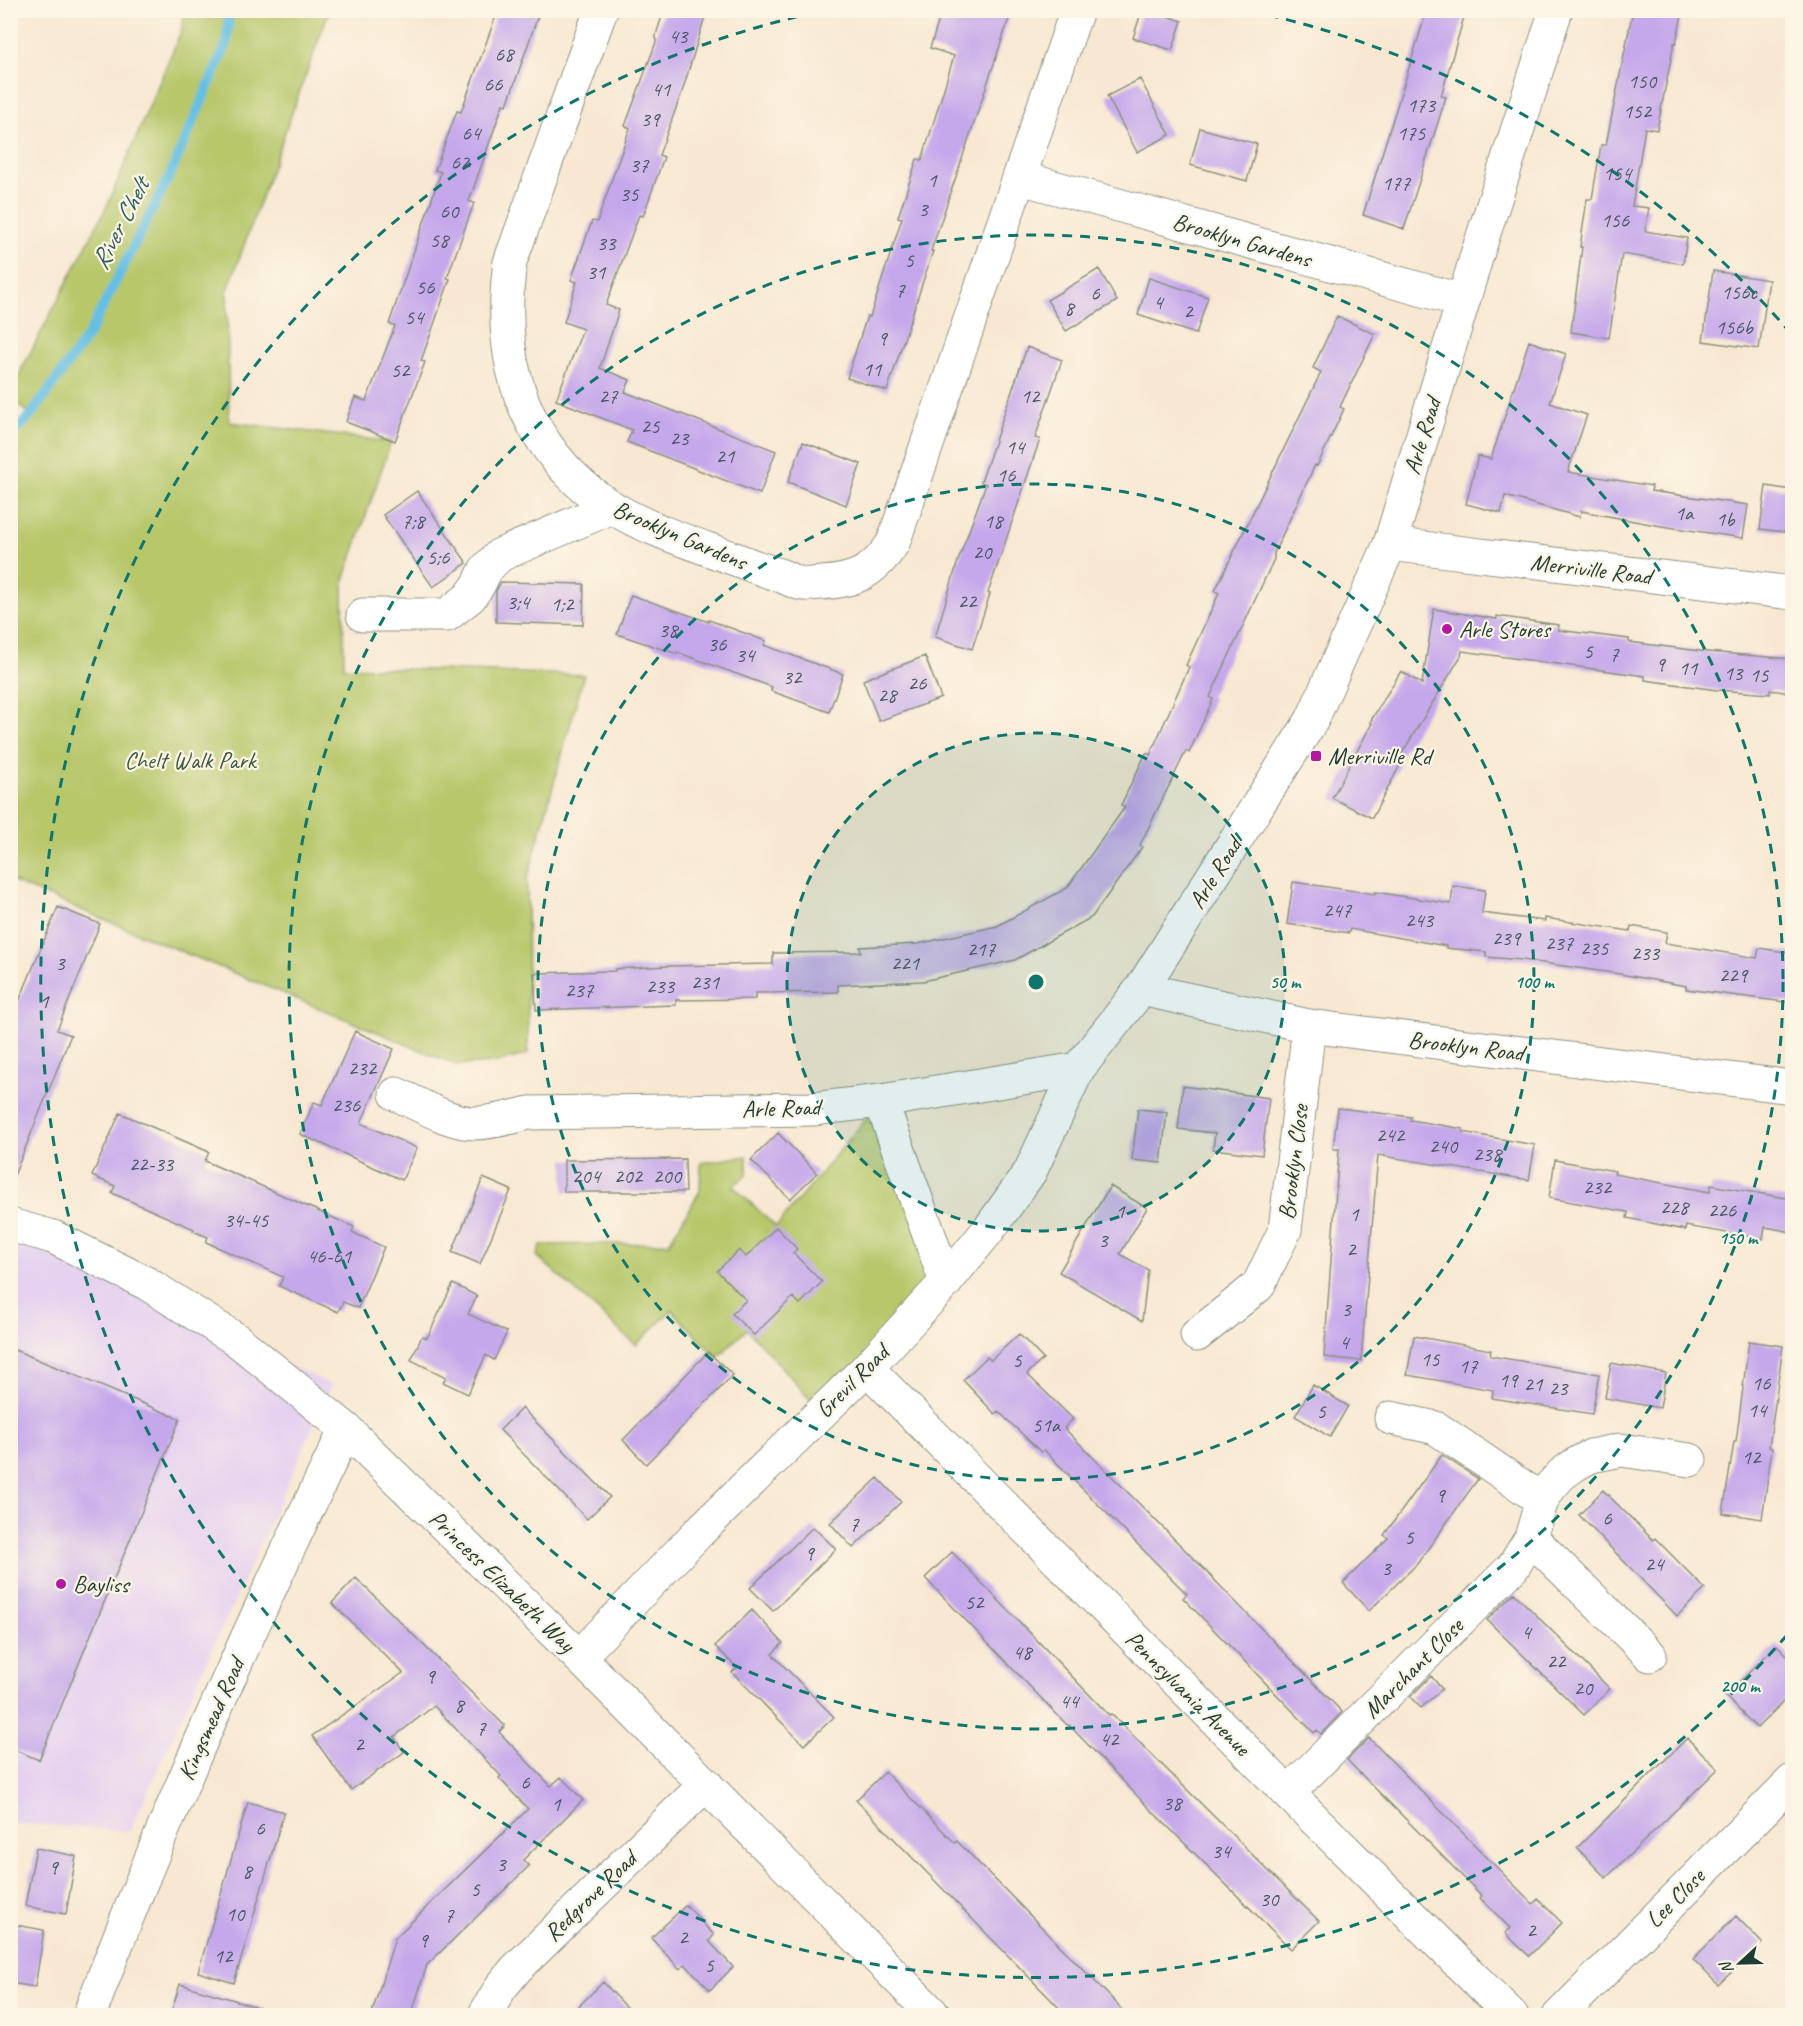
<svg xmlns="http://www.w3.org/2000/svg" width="1803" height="2026" font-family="Caveat,sans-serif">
  <rect width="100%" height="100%" fill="#fcf5e5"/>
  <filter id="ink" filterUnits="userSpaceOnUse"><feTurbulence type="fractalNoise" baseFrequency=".0167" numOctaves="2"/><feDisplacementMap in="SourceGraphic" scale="12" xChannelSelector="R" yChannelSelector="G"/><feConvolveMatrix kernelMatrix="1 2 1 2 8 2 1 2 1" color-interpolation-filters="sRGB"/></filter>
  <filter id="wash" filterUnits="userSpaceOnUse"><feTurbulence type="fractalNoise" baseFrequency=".008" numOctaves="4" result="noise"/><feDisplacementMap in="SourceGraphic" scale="24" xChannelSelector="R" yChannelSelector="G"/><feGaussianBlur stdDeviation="1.35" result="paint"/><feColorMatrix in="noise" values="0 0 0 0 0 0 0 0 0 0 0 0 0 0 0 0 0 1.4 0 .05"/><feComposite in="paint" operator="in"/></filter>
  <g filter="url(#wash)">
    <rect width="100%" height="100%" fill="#f8e8d1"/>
    <!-- built -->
    <path fill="#e6d2f0" d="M 10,1236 L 332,1385 L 130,1831 L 11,1823 Z"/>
    <!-- green -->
    <path fill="#b7c76a" stroke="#6b824f" stroke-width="1.5" d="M 183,11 L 329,11 L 227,292 L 229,422 L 391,442 L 343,583 L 344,667 L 584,675 L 527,880 L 528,1054 L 495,1063 L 457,1065 L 11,881 L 10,437 L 32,414 L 11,401 L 11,390 L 108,204 L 182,29 Z
      M 881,1101 L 946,1282 L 822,1412 L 747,1329 L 717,1358 L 672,1310 L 636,1345 L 537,1256 L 541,1245 L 669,1243 L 700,1191 L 701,1163 L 747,1156 L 747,1175 L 733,1186 L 776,1227 Z"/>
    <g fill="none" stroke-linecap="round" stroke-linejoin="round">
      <!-- stream -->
      <path stroke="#65bfe3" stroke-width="10" d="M 10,437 L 32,414 L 89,334 L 169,177 L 227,43 L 229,10"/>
    </g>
    <g id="blocks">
      <!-- building -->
      <path fill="#c5a7eb" d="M 498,10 L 540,10 L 507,105 L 503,104 L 469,201 L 474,203 L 447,278 L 450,279 L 421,361 L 425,362 L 395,441 L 346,422 L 355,397 L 366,401 L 395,326 L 389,324 L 441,172 L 435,170 L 457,111 L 461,112 Z
        M 664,10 L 707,10 L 683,89 L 659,155 L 664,157 L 643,216 L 639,215 L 606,305 L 619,310 L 600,368 L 630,380 L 625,392 L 776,451 L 760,494 L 627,442 L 632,430 L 556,400 L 583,329 L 564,322 L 577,282 L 571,280 L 592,221 L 597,222 L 630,128 L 625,126 L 656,42 L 656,35 Z
        M 942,10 L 1012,10 L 931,251 L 933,251 L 887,391 L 847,378 L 867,316 L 870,317 L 902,218 L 898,217 L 917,159 L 922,160 L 954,56 L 930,48 Z
        M 1142,10 L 1150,10 L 1182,21 L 1172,50 L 1133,38 Z
        M 1427,10 L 1466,10 L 1441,96 L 1446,97 L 1404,229 L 1363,215 Z
        M 1633,10 L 1683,10 L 1676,43 L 1674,43 L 1657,130 L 1645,128 L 1632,206 L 1649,208 L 1645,231 L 1687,238 L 1683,264 L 1622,254 L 1609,338 L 1571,332 L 1582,247 L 1580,247 L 1587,199 L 1592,199 L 1601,145 L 1606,145 Z
        M 1140,79 L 1170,135 L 1137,152 L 1107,96 Z
        M 1200,128 L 1257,144 L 1247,181 L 1190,165 Z
        M 1099,269 L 1117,301 L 1066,331 L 1047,300 Z
        M 1713,271 L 1769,280 L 1759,349 L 1703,341 Z
        M 1149,278 L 1208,297 L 1196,334 L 1138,315 Z
        M 1337,316 L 1375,334 L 1340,407 L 1344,409 L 1317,466 L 1315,465 L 1274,553 L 1274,559 L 1210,697 L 1213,699 L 1189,753 L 1186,751 L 1140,845 L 1142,847 L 1092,917 L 1015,960 L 923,981 L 838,985 L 838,992 L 755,993 L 755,999 L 676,1000 L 676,1005 L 536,1010 L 534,973 L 615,971 L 615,969 L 669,966 L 773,964 L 773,953 L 861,952 L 860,947 L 918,944 L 997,926 L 1067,888 L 1125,807 L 1121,805 L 1146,753 L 1150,755 L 1189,667 L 1186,665 L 1219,593 L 1215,591 L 1321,372 L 1313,368 Z
        M 1529,341 L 1566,354 L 1550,403 L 1587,415 L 1568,472 L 1652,486 L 1651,491 L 1748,505 L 1743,538 L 1661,526 L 1581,511 L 1580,517 L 1505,496 L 1501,513 L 1466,504 L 1478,456 L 1491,459 Z
        M 1027,347 L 1062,360 L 1035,438 L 1040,439 L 988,593 L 990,594 L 972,649 L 935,637 L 958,561 L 986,484 L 981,482 Z
        M 803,442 L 861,464 L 846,505 L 788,482 Z
        M 1766,486 L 1792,490 L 1792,533 L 1760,529 Z
        M 417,491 L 467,563 L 433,587 L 383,515 Z
        M 501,582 L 584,584 L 583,625 L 496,622 L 496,591 Z
        M 631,595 L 709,622 L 709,620 L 766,641 L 764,645 L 843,674 L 829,712 L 771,691 L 772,687 L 677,652 L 677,654 L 617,634 Z
        M 1434,609 L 1497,619 L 1497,616 L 1559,625 L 1558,630 L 1629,639 L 1629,642 L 1708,652 L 1792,659 L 1792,693 L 1770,690 L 1770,694 L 1717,690 L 1645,680 L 1645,676 L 1462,651 L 1461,656 L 1396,763 L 1400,765 L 1372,818 L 1332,798 L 1372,723 L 1370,722 L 1401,671 L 1422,684 Z
        M 925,656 L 941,698 L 879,721 L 863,680 Z
        M 1293,882 L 1375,894 L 1375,892 L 1451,904 L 1453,886 L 1485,890 L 1482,913 L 1545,921 L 1545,918 L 1630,931 L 1631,926 L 1667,932 L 1665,943 L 1757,958 L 1759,948 L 1792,953 L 1792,1003 L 1686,989 L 1686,986 L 1620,974 L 1522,960 L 1486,957 L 1486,952 L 1446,948 L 1446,946 L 1350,929 L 1349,933 L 1287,924 Z
        M 58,907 L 100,924 L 57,1030 L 71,1035 L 11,1183 L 10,1023 Z
        M 355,1031 L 394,1049 L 361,1123 L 417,1148 L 402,1180 L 300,1134 L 314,1102 L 322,1105 Z
        M 1183,1086 L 1269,1098 L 1262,1155 L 1213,1149 L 1215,1133 L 1178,1129 Z
        M 1338,1108 L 1411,1117 L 1410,1120 L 1463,1129 L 1463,1132 L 1535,1145 L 1529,1180 L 1378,1155 L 1361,1361 L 1324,1357 L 1339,1149 L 1333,1149 Z
        M 1138,1109 L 1167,1112 L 1161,1163 L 1132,1160 Z
        M 120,1113 L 209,1152 L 205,1161 L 354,1227 L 352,1232 L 384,1247 L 358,1308 L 343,1302 L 338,1312 L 279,1286 L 283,1277 L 206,1242 L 208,1237 L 193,1231 L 194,1229 L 112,1193 L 115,1186 L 92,1176 Z
        M 778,1133 L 817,1173 L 790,1199 L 751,1160 Z
        M 685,1159 L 686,1192 L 564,1192 L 564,1160 Z
        M 1555,1160 L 1615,1171 L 1614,1174 L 1710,1192 L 1711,1185 L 1792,1199 L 1792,1232 L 1765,1227 L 1763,1239 L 1686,1226 L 1685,1230 L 1627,1218 L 1628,1212 L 1549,1198 Z
        M 483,1178 L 511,1190 L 480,1264 L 452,1252 Z
        M 1110,1186 L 1147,1208 L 1120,1254 L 1148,1270 L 1142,1321 L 1059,1272 Z
        M 776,1227 L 797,1249 L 793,1253 L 822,1282 L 800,1304 L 793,1297 L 754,1335 L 732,1314 L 746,1300 L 717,1271 L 739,1250 L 746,1257 Z
        M 453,1284 L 477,1296 L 468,1314 L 507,1332 L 494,1360 L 486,1355 L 468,1394 L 443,1382 L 446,1377 L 411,1360 L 422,1336 L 427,1338 Z
        M 1019,1334 L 1043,1359 L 1027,1374 L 1073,1419 L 1064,1428 L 1201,1566 L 1342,1712 L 1321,1734 L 1317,1730 L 1314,1733 L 1183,1598 L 1187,1594 L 1044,1450 L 1041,1452 L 998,1411 L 995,1414 L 963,1380 L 987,1357 L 991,1360 Z
        M 1414,1336 L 1491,1350 L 1490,1356 L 1599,1374 L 1592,1414 L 1492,1398 L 1493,1390 L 1407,1375 Z
        M 1749,1341 L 1783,1346 L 1769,1447 L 1772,1448 L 1762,1519 L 1723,1513 L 1734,1442 L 1736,1442 Z
        M 10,1348 L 180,1419 L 39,1760 L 10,1748 Z
        M 708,1352 L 733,1375 L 646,1464 L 623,1440 Z
        M 1611,1363 L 1666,1373 L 1660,1408 L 1605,1398 Z
        M 1313,1385 L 1348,1406 L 1330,1437 L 1295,1416 Z
        M 522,1408 L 610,1497 L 587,1519 L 500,1430 Z
        M 1442,1455 L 1478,1479 L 1417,1564 L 1369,1611 L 1343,1583 L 1388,1538 L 1384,1535 Z
        M 878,1478 L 901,1502 L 853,1548 L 830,1523 Z
        M 1603,1490 L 1653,1540 L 1655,1538 L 1705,1589 L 1677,1616 L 1579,1515 Z
        M 813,1527 L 836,1549 L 773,1611 L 750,1588 Z
        M 952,1552 L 1109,1715 L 1111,1714 L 1319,1921 L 1291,1949 L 1146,1805 L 1069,1725 L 1068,1726 L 925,1578 Z
        M 356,1578 L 505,1726 L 499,1732 L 551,1786 L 561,1777 L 583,1800 L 523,1860 L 529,1866 L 427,1965 L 411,2016 L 371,2016 L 395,1938 L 528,1809 L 499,1778 L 501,1776 L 434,1706 L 394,1737 L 404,1752 L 351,1790 L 312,1736 L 403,1673 L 332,1603 Z
        M 1514,1593 L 1610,1689 L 1584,1715 L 1487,1620 Z
        M 752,1610 L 783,1643 L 772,1654 L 834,1717 L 804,1745 L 732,1672 L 737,1668 L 715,1646 Z
        M 1777,1645 L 1792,1660 L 1792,1693 L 1757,1728 L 1725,1696 Z
        M 1431,1676 L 1442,1689 L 1421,1708 L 1410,1697 Z
        M 1369,1738 L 1533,1904 L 1538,1899 L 1562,1923 L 1529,1956 L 1505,1933 L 1510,1928 L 1480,1898 L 1482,1896 L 1347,1760 Z
        M 1687,1738 L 1718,1769 L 1606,1878 L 1577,1848 Z
        M 885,1772 L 955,1843 L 957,1841 L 1129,2016 L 1067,2016 L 856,1800 Z
        M 248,1802 L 284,1812 L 234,1983 L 198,1972 Z
        M 36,1848 L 76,1856 L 66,1914 L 25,1906 Z
        M 686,1905 L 714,1935 L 709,1941 L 733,1967 L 710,1990 L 685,1964 L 680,1969 L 651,1938 Z
        M 1736,1916 L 1762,1943 L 1718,1985 L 1693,1959 Z
        M 10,1924 L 44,1930 L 35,1987 L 10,1983 Z
        M 603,1982 L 635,2016 L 569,2016 Z
        M 180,1984 L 261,2008 L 260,2016 L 170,2016 Z"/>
    </g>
  </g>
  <g filter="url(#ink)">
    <use href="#blocks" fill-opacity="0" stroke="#8c9282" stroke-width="1.5"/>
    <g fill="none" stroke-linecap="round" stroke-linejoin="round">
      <defs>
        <path id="street" d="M 601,10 L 510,262 C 502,322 507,382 539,434 C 588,513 654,529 735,559 C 750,565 766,571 782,576 C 788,579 796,583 803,584 C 809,585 816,583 821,583 C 856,581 874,572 893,543 L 1077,10
          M 1021,178 L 1463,301
          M 1390,544 L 1792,593
          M 363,615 L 447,615 L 470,597 L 479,584 L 486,569 L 500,555 L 610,508
          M 396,1094 C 419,1104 450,1123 474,1123 C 493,1123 511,1117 529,1113 L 812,1109 L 881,1101 L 1078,1069
          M 881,1101 L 946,1282
          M 1197,1335 L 1258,1286 L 1285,1230 L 1309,1026
          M 867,1368 L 1288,1793 L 1512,2016
          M 1391,1418 L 1436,1428 L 1542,1500
          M 1531,1538 L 1650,1655
          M 1288,1793 L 1513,1567 L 1531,1538 L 1542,1500 L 1551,1486 L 1562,1474 L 1576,1464 L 1591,1456 L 1621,1450 L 1690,1460
          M 89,2016 C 164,1816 252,1621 346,1429
          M 484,2016 L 501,1987 L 516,1969 L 706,1784
          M 1559,2016 L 1792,1781"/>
        <path id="secondary" d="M 1141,989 L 1309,1026 L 1792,1087
          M 579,1657 L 699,1532 L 867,1368 L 946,1282 L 990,1228 L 1030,1172 L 1078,1069 L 1141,989 L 1312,720 L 1390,544 L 1477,255 L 1556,10"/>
        <path id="primary" d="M 10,1225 L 53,1237 L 146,1283 L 237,1340 L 346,1429 L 579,1657 L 935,2016"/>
      </defs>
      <!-- street casing -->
      <use href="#street" stroke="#8c9282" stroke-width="35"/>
      <!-- secondary casing -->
      <use href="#secondary" stroke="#8c9282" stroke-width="35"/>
      <!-- primary casing -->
      <use href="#primary" stroke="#8c9282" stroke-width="35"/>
      <!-- street -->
      <use href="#street" stroke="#fff" stroke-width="33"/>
      <!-- secondary -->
      <use href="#secondary" stroke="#fff" stroke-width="33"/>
      <!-- primary -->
      <use href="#primary" stroke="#fff" stroke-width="33"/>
    </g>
  </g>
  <!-- distance rings -->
  <circle cx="1036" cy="982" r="249" fill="#0f766e" fill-opacity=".12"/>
  <g fill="none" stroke="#0f766e" stroke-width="3" stroke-dasharray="10 8">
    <circle cx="1036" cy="982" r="249"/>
    <circle cx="1036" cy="982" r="498"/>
    <circle cx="1036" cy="982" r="747"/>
    <path d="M1787 1635A995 995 0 1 1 821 11M1251 11A995 995 0 0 1 1787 329"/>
  </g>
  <!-- markers -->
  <g fill="#b5179e" stroke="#fcf5e5" stroke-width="2">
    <circle cx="1447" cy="629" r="6"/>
    <rect x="1310" y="750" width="12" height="12" rx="3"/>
    <circle cx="61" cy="1584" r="6"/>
  </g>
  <g text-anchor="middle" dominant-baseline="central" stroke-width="4.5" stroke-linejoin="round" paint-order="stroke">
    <!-- number labels -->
    <g font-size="21" fill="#485862">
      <text x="678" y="36">43</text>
      <text x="504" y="54">68</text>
      <text x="1642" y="81">150</text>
      <text x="493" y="84">66</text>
      <text x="661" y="89">41</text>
      <text x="1421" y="105">173</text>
      <text x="1637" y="111">152</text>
      <text x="650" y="119">39</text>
      <text x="471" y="133">64</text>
      <text x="1411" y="133">175</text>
      <text x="460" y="162">62</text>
      <text x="639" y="165">37</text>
      <text x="1617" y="173">154</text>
      <text x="932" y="180">1</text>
      <text x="1396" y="183">177</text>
      <text x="629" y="194">35</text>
      <text x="923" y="209">3</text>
      <text x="449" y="211">60</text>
      <text x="1615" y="220">156</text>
      <text x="439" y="240">58</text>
      <text x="606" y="243">33</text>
      <text x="909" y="260">5</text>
      <text x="596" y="272">31</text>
      <text x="425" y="287">56</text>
      <text x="900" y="290">7</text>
      <text x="1739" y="292">156c</text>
      <text x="1095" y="293">6</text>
      <text x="1158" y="302">4</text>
      <text x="1069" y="308">8</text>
      <text x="1188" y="311">2</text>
      <text x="414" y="317">54</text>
      <text x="1734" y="327">156b</text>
      <text x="882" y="338">9</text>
      <text x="872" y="369">11</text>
      <text x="400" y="370">52</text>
      <text x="608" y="396">27</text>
      <text x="1030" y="396">12</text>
      <text x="650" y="426">25</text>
      <text x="679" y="438">23</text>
      <text x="1015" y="447">14</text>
      <text x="725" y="456">21</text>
      <text x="1006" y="475">16</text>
      <text x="1684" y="513">1a</text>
      <text x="1725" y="519">1b</text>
      <text x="413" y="521">7;8</text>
      <text x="993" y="521">18</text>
      <text x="982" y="552">20</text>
      <text x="438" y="557">5;6</text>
      <text x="967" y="601">22</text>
      <text x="518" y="602">3;4</text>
      <text x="562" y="604">1;2</text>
      <text x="668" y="630">38</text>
      <text x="717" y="644">36</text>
      <text x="1588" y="651">5</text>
      <text x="1614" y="654">7</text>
      <text x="745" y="655">34</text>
      <text x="1660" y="664">9</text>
      <text x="1688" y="668">11</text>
      <text x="1733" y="673">13</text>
      <text x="1759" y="675">15</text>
      <text x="792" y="677">32</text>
      <text x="917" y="683">26</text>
      <text x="887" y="695">28</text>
      <text x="1337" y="910">247</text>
      <text x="1419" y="920">243</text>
      <text x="1506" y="938">239</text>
      <text x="1559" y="943">237</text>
      <text x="1594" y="948">235</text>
      <text x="981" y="949">217</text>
      <text x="1645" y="953">233</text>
      <text x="60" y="963">3</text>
      <text x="905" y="963">221</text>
      <text x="1733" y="975">229</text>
      <text x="705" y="982">231</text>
      <text x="660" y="986">233</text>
      <text x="579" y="990">237</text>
      <text x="44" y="1001">1</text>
      <text x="362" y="1068">232</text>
      <text x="346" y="1105">236</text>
      <text x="1390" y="1135">242</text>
      <text x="1443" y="1146">240</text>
      <text x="1487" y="1154">238</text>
      <text x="151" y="1164">22-33</text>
      <text x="586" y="1176">204</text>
      <text x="628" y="1176">202</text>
      <text x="667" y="1176">200</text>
      <text x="1597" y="1187">232</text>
      <text x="1674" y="1207">228</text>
      <text x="1722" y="1210">226</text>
      <text x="1120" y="1211">1</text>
      <text x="1354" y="1214">1</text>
      <text x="246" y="1220">34-45</text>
      <text x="1103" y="1240">3</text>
      <text x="1351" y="1249">2</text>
      <text x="329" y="1256">46-61</text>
      <text x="1346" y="1309">3</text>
      <text x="1344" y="1342">4</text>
      <text x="1430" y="1359">15</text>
      <text x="1017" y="1360">5</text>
      <text x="1468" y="1366">17</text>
      <text x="1508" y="1380">19</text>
      <text x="1761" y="1383">16</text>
      <text x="1533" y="1384">21</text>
      <text x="1558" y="1388">23</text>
      <text x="1757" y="1410">14</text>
      <text x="1321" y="1411">5</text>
      <text x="1046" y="1425">51a</text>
      <text x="1751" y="1457">12</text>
      <text x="1440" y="1495">9</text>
      <text x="1607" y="1518">6</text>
      <text x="854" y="1524">7</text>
      <text x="1409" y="1537">5</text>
      <text x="809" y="1553">9</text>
      <text x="1654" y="1564">24</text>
      <text x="1386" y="1568">3</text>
      <text x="974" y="1602">52</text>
      <text x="1526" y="1632">4</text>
      <text x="1022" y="1652">48</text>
      <text x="1556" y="1661">22</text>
      <text x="430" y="1676">9</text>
      <text x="1583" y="1688">20</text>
      <text x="1069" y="1701">44</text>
      <text x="459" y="1705">8</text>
      <text x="481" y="1728">7</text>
      <text x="1109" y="1739">42</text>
      <text x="359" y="1744">2</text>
      <text x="525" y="1782">6</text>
      <text x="1172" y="1803">38</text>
      <text x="556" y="1804">1</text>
      <text x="260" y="1828">6</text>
      <text x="1221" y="1851">34</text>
      <text x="501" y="1864">3</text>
      <text x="53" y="1867">9</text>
      <text x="247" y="1871">8</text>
      <text x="475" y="1889">5</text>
      <text x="1269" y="1899">30</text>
      <text x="235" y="1914">10</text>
      <text x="449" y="1915">7</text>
      <text x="1531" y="1930">2</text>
      <text x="683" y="1937">2</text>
      <text x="423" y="1940">9</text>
      <text x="223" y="1956">12</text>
      <text x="709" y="1965">5</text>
    </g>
    <!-- street labels -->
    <g font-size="24" fill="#1f3d34" stroke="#fcf5e5">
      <text transform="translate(1242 240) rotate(16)">Brooklyn Gardens</text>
      <text transform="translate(1422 436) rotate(-73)">Arle Road</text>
      <text transform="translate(680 535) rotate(23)">Brooklyn Gardens</text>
      <text transform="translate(1591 569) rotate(7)">Merriville Road</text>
      <text transform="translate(1215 873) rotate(-58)">Arle Road</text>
      <text transform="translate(1466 1046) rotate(7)">Brooklyn Road</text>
      <text transform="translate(781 1108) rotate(-2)">Arle Road</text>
      <text transform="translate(1293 1162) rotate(-83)">Brooklyn Close</text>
      <text transform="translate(852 1381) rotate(-45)">Grevil Road</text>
      <text transform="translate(502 1581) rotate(44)">Princess Elizabeth Way</text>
      <text transform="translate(1413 1668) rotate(-45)">Marchant Close</text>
      <text transform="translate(1188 1693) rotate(45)">Pennsylvania Avenue</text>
      <text transform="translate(211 1719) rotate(-66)">Kingsmead Road</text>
      <text transform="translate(590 1896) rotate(-44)">Redgrove Road</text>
      <text transform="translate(1675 1898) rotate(-45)">Lee Close</text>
    </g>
    <!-- poi labels -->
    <g font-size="24" fill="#1f3d34" stroke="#fcf5e5" text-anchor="start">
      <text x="1459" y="629">Arle Stores</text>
      <text x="1328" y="756">Merriville Rd</text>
      <text x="73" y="1584">Bayliss</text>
    </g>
    <!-- park labels -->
    <g font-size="24" fill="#3d593f" stroke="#fcf5e5">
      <text x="190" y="760">Chelt Walk Park</text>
    </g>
    <!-- water labels -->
    <g font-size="26" font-style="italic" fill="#305e60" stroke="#fcf5e5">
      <text transform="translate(120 224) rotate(-63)">River Chelt</text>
    </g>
  </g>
  <circle cx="1036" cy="982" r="9" fill="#0f766e" stroke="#fcf5e5" stroke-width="3"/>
  <g font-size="18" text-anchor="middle" font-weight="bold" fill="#0f766e" stroke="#fcf5e5" stroke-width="4.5" stroke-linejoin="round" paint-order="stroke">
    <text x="1285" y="988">50 m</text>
    <text x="1534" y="988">100 m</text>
    <text x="1738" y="1244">150 m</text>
    <text x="1740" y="1692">200 m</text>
  </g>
  <!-- margin -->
  <rect width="1803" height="2026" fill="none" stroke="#fcf5e5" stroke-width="36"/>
  <!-- north arrow -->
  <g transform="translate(1740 1963) rotate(248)" stroke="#fcf5e5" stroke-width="4.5" paint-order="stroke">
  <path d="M0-4.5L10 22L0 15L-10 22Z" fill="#1f3d34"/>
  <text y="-9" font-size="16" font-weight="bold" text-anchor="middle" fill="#1f3d34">N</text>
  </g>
</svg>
